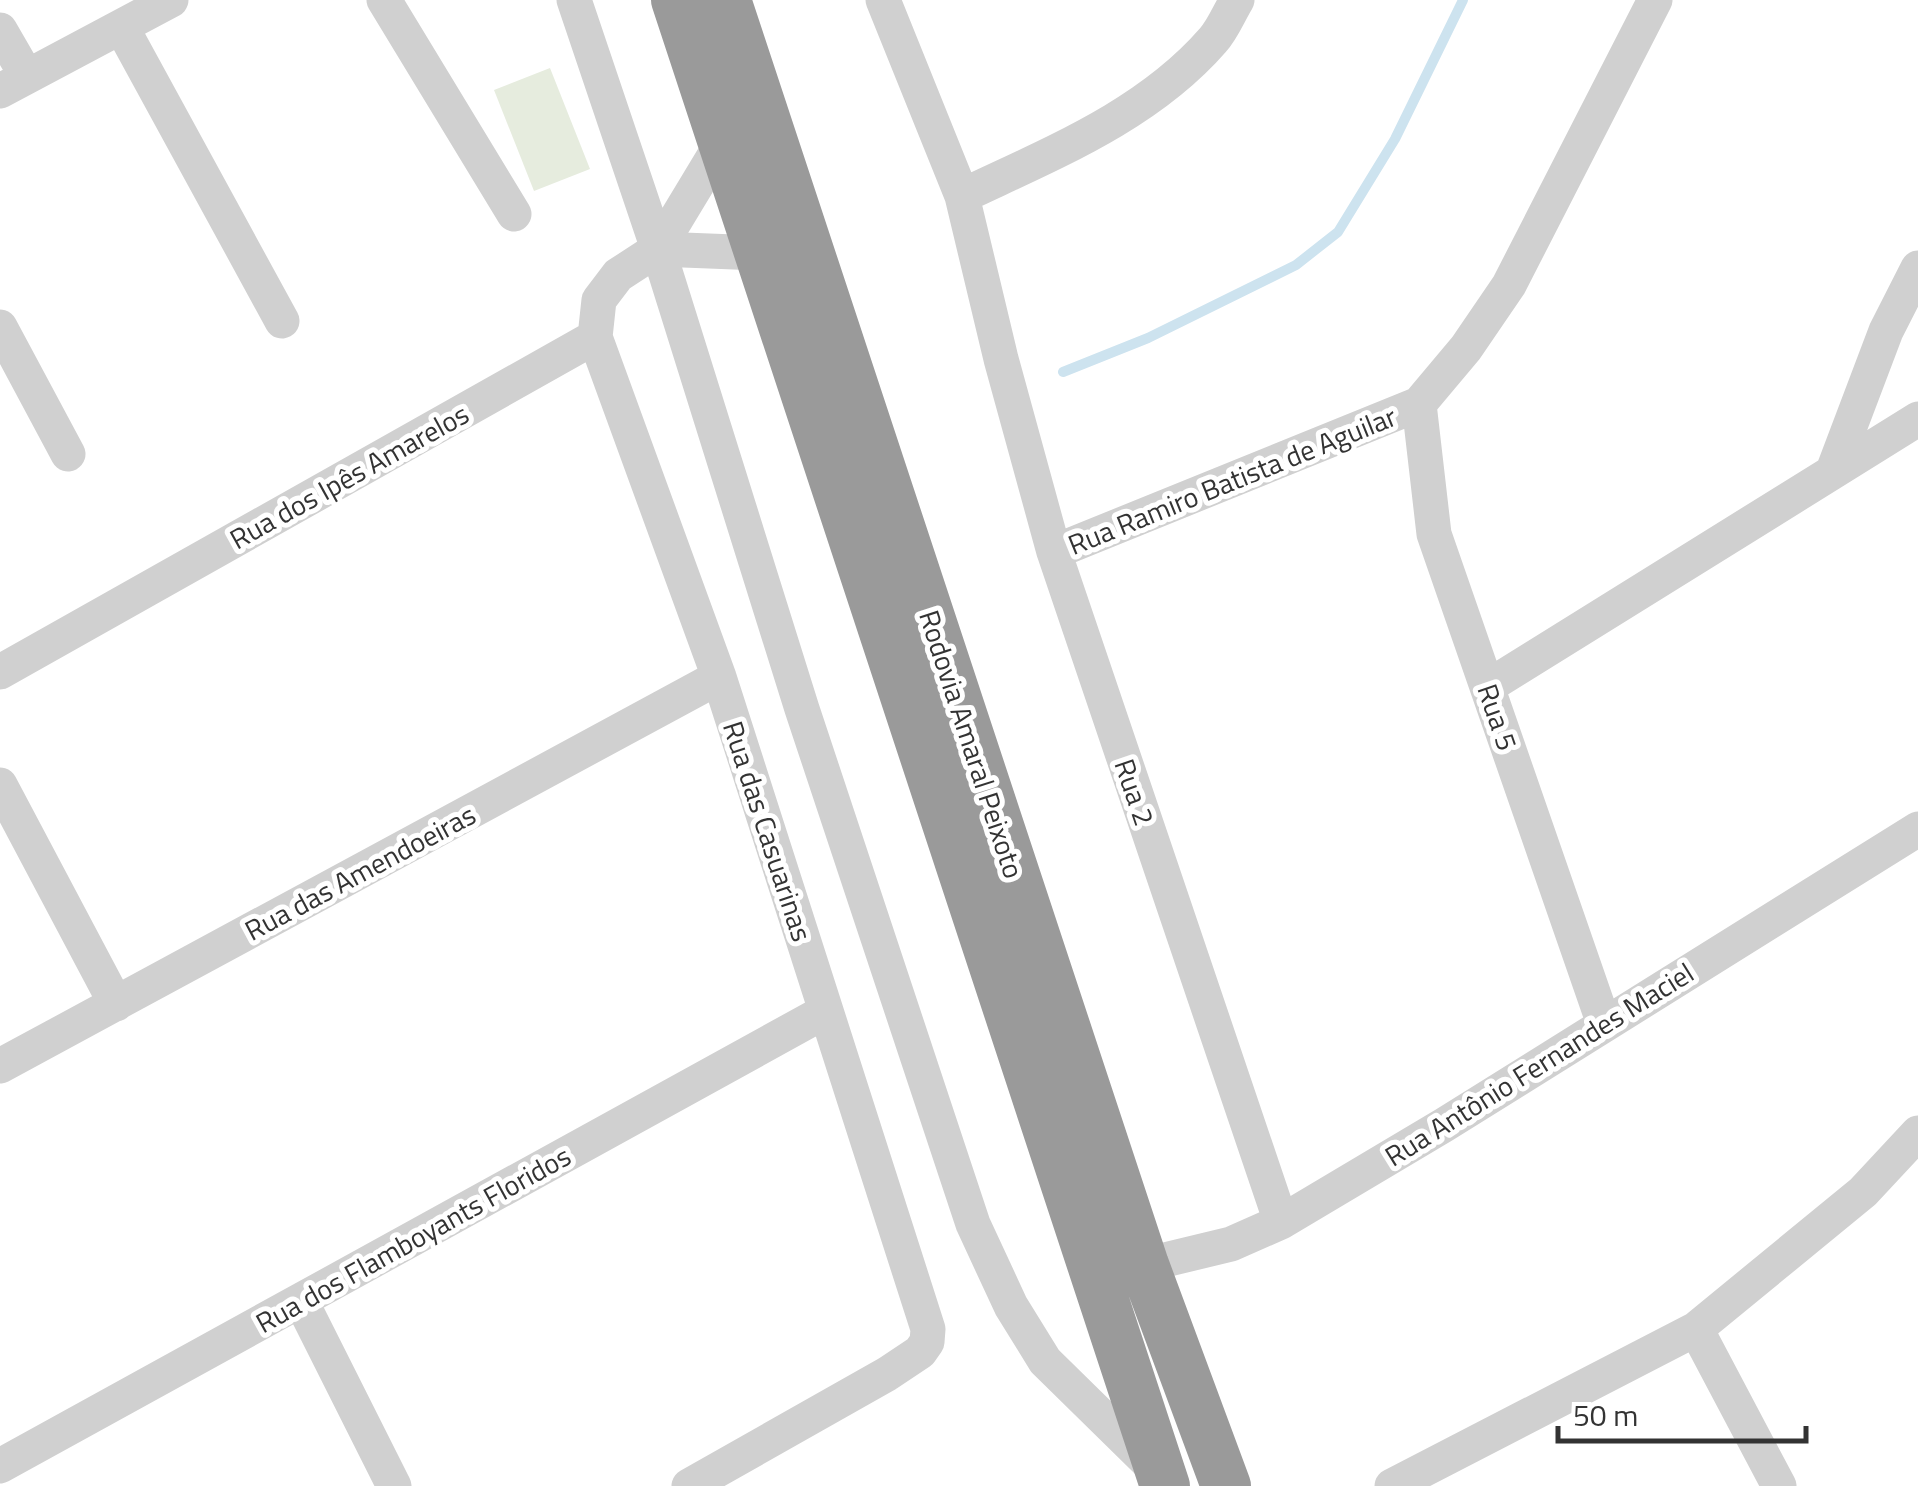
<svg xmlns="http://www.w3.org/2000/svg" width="1918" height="1486" font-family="'Titillium Web',sans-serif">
  <rect width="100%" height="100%" fill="#fff"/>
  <!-- green -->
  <path fill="#e6ecde" d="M 550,68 L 590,169 L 534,191 L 494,90 Z"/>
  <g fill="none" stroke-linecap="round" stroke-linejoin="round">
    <!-- stream -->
    <path stroke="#cde3ef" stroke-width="10" d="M 1063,372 L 1148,338 L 1296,265 L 1338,232 L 1395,139 L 1463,0"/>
    <!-- minor -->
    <path stroke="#d0d0d0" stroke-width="35" d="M 384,0 L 514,214
      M 574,0 L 658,249 L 802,709 L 973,1224 L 1011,1306 L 1045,1361 L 1155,1469
      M 883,0 L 962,196 L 1001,359 L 1054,552 L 1281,1222
      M 122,28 L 282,321
      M 0,30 L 26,75
      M 0,91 L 171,0
      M 962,196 C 1050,154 1147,116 1213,40 C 1223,29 1229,13 1237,0
      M 658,249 L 760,253
      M 0,327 L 68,454
      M 1419,404 L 1434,534 L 1604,1024
      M 1833,471 L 1886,331 L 1918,268
      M 1054,552 L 1419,404 L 1466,348 L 1509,285 L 1655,0
      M 0,672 L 595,337
      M 1487,687 L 1918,419
      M 0,785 L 116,1004
      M 0,1066 L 719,677
      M 1144,1265 L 1231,1244 L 1281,1222 L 1444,1125 L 1918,829
      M 301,1301 L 394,1486
      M 1696,1329 L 1779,1486
      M 0,1466 L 826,1011
      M 689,1486 L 887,1374 L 920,1352 L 927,1342 L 928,1329 L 719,677 L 595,337 L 599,300 L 618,275 L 658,249 L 722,143
      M 1392,1486 L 1696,1329 L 1863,1192 L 1918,1133"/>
    <!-- highway -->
    <path stroke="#9a9a9a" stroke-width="50" d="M 676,0 L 1165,1486
      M 726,0 L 1144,1265 L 1226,1486"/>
  </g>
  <g text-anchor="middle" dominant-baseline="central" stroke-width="10" stroke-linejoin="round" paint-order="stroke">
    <!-- street labels -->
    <g font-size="28" fill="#333" stroke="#fff">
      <text transform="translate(349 476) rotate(-29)">Rua dos Ipês Amarelos</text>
      <text transform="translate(1232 480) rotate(-22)">Rua Ramiro Batista de Aguilar</text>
      <text transform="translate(1498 717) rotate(71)">Rua 5</text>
      <text transform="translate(972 744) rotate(72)">Rodovia Amaral Peixoto</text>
      <text transform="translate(1135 792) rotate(71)">Rua 2</text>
      <text transform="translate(768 831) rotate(72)">Rua das Casuarinas</text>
      <text transform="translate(360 872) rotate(-28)">Rua das Amendoeiras</text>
      <text transform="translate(1539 1064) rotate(-32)">Rua Antônio Fernandes Maciel</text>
      <text transform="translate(413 1239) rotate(-29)">Rua dos Flamboyants Floridos</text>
    </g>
  </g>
  <!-- scale -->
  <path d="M1558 1426v15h248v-15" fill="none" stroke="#333333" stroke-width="5"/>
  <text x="1573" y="1426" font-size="30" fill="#333333" stroke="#ffffff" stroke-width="8" paint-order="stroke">50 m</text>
</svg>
